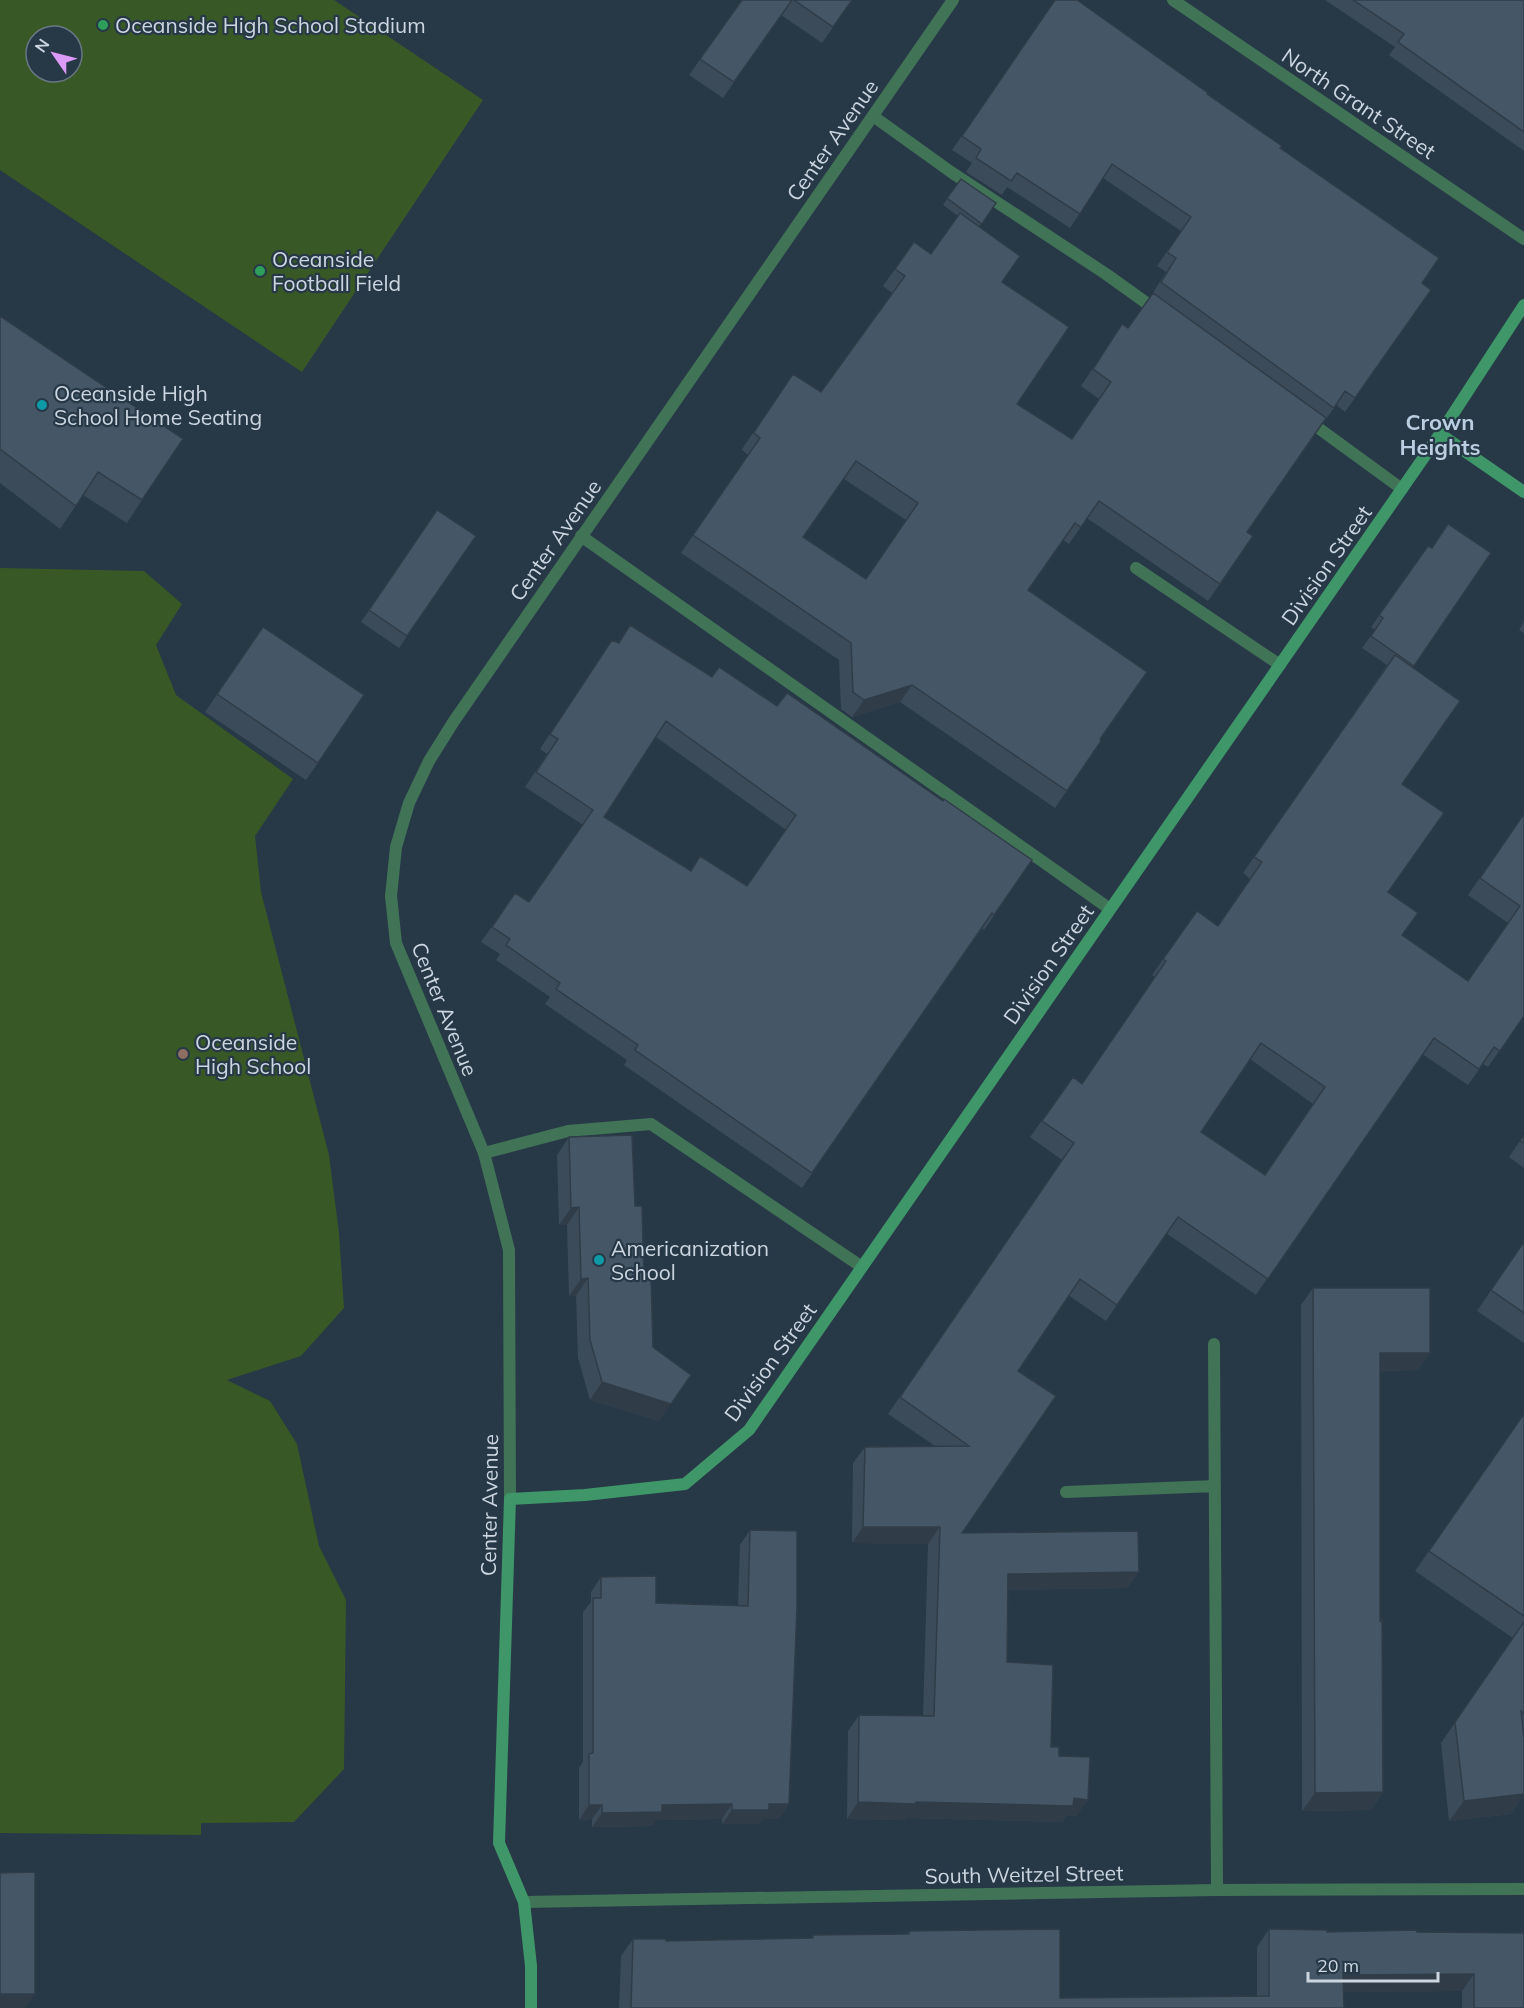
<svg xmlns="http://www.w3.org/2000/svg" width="1524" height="2008" font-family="Mulish,sans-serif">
  <rect width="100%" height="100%" fill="#273847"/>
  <!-- green -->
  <path fill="#385926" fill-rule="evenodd" d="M 0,0 L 334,0 L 483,100 L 302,372 L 0,170 ZM 36,36 L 72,36 L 72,72 L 36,72 Z
    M 0,568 L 144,571 L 182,604 L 156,645 L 176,695 L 293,779 L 255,836 L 261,892 L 329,1155 L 339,1233 L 344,1308 L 301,1356 L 227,1380 L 270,1401 L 297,1444 L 319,1546 L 346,1600 L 344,1769 L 294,1822 L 201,1823 L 201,1835 L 0,1833 Z"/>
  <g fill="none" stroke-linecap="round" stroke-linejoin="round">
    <!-- lane -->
    <path stroke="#417457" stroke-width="12" d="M 873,116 L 951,172 L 1106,274 L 1159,312
      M 1306,419 L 1402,489
      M 581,536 L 1110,909
      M 1136,568 L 1280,665
      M 484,1153 L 568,1131 L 651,1124 L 862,1267
      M 1214,1344 L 1217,1890
      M 1066,1492 L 1215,1486"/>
    <!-- street -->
    <path stroke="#417457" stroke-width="12" d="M 1173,0 L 1524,239
      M 510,1499 L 509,1250 L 484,1153 L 396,943 L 391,896 L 396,847 L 409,803 L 429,761 L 454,721 L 953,0
      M 524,1902 L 1217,1890 L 1524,1889"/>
    <!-- secondary -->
    <path stroke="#3f9668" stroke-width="12" d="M 1440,434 L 1524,492
      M 531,2008 L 531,1966 L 524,1902 L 499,1843 L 510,1499 L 585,1495 L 685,1484 L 749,1430 L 1440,434 L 1524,305"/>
  </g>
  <!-- wall -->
  <path fill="#3b4b59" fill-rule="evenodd" d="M 742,0 L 852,0 L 822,43 L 781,15 L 723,98 L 689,75 Z
    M 1055,0 L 1207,94 L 1280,148 L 1422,283 L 1431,290 L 1345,412 L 1336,405 L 1247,532 L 1253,536 L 1208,601 L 1087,518 L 1069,544 L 1063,540 L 1028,590 L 1100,739 L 1101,741 L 1055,808 L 900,702 L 852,717 L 841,709 L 839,660 L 681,553 L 748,455 L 742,450 L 744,446 L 793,374 L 821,392 L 892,293 L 883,286 L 914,242 L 931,254 L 958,216 L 943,205 L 961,179 L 996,203 L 979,227 L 1002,282 L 1017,404 L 1072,439 L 1099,399 L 1081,386 L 1122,324 L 1128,328 L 1151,296 L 1166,272 L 1157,266 L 1181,231 L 1103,178 L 1070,228 L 1007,187 L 1002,195 L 966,172 L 972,163 L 952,150 ZM 844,479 L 906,520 L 866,579 L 803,537 Z
    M 1325,0 L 1524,0 L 1524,151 L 1389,55 L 1395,47 Z
    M 0,316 L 142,500 L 127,523 L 83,495 L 60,529 L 0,483 Z
    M 437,510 L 476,536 L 399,648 L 361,622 Z
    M 1428,546 L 1431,547 L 1491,553 L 1413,667 L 1402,784 L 1388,892 L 1402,935 L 1468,981 L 1508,923 L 1468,895 L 1524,814 L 1524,1016 L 1488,1067 L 1483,1064 L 1468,1085 L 1422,1054 L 1256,1295 L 1166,1233 L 1106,1321 L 1068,1295 L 1018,1371 L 962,1533 L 1139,1572 L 1127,1588 L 1008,1590 L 1007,1662 L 1051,1747 L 1059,1756 L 1077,1816 L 1067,1815 L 1062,1822 L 906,1818 L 904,1820 L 847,1819 L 848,1731 L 859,1715 L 923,1716 L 928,1544 L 852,1543 L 853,1463 L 865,1447 L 935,1446 L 888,1414 L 1062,1160 L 1030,1137 L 1073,1077 L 1082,1084 L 1155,977 L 1152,975 L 1197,911 L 1218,926 L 1250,879 L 1243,873 L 1387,665 L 1362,648 L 1375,630 L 1371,627 ZM 1250,1059 L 1313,1104 L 1265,1175 L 1201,1132 Z
    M 1524,622 L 1524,633 L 1519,630 Z
    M 630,625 L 712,677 L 777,706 L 943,801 L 1032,860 L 984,930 L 982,928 L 802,1188 L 624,1065 L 627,1060 L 545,1004 L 550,997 L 496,960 L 500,954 L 481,942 L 515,893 L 529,902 L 583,825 L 525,787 L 547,754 L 540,749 L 612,640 L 618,643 ZM 656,737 L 786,830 L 747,886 L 700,856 L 690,871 L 604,817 Z
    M 263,627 L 318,763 L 306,780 L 205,712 Z
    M 1524,1135 L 1524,1168 L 1509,1157 Z
    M 569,1137 L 635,1206 L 653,1347 L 659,1421 L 590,1400 L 578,1358 L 576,1296 L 569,1296 L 567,1225 L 559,1225 L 557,1155 Z
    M 1524,1242 L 1524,1343 L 1477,1311 Z
    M 1313,1288 L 1430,1353 L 1418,1370 L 1380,1371 L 1380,1622 L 1383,1792 L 1371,1810 L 1302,1811 L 1301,1305 Z
    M 1524,1414 L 1524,1795 L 1511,1814 L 1449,1821 L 1441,1743 L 1513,1638 L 1415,1571 Z
    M 750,1530 L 789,1804 L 779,1819 L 763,1819 L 759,1824 L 722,1824 L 722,1819 L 656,1820 L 652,1826 L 592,1827 L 592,1819 L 579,1820 L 579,1768 L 583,1762 L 583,1612 L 591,1602 L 591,1592 L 601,1577 L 656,1603 L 738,1605 L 740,1545 Z
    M 1269,1929 L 1327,1932 L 1417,1932 L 1524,2008 L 1462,2008 L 1462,1991 L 1344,1992 L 1344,2008 L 619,2008 L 621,1956 L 633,1939 L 666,1941 L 811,1939 L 813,1935 L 907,1934 L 909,1931 L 1060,1998 L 1257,1996 L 1257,1947 Z"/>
  <!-- shaded-wall -->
  <path fill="#303d48" d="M 912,685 L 900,702 L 852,717 L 864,700 Z
    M 579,1207 L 567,1225 L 559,1225 L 571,1208 Z
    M 588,1278 L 576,1296 L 569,1296 L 581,1279 Z
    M 1380,1353 L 1430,1353 L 1418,1370 L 1367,1371 Z
    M 602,1382 L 671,1404 L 659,1421 L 590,1400 Z
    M 863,1527 L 940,1527 L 928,1544 L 852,1543 Z
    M 1139,1572 L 1127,1588 L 996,1590 L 1008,1574 Z
    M 1383,1792 L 1371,1810 L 1302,1811 L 1315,1793 Z
    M 1524,1794 L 1524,1795 L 1511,1814 L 1449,1821 L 1464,1801 Z
    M 1074,1798 L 1088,1800 L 1077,1816 L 1067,1815 L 1062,1822 L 906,1818 L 904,1820 L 847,1819 L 858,1802 Z
    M 732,1804 L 722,1819 L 656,1820 L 652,1826 L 592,1827 L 602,1813 L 662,1805 Z
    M 769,1804 L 789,1804 L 779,1819 L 763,1819 L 759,1824 L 722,1824 L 732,1810 Z
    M 589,1805 L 602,1805 L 592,1819 L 579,1820 Z
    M 1474,1974 L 1462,1991 L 1331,1992 L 1343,1975 Z
    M 0,1994 L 35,1994 L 25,2008 L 0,2008 Z"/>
  <!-- building -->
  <path fill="#455767" stroke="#303d48" stroke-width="1.5" fill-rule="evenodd" d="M 742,0 L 792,0 L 734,82 L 700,59 Z
    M 794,0 L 852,0 L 833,27 Z
    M 1055,0 L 1077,0 L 1208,93 L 1207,94 L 1282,146 L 1280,148 L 1439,258 L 1422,283 L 1431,290 L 1355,398 L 1345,391 L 1334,408 L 1161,282 L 1176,258 L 1167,252 L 1191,217 L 1112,164 L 1080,214 L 1017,173 L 1011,181 L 976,158 L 981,149 L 962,136 Z
    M 1353,0 L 1524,0 L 1524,132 L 1398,42 L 1404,34 Z
    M 961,179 L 996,203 L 982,224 L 947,198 Z
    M 960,213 L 1020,256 L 1002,282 L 1069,327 L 1017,404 L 1072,439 L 1111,382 L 1093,369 L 1122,324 L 1128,328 L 1153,293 L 1326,418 L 1247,532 L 1253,536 L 1220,584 L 1099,501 L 1081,527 L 1075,523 L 1028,590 L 1147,672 L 1100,739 L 1101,741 L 1067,791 L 912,685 L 864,700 L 853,692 L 851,643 L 693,535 L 760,438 L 754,433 L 756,429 L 793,374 L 821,392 L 905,276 L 895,269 L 914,242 L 931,254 ZM 856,461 L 918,503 L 866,579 L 803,537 Z
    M 0,316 L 183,439 L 142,500 L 98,472 L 76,506 L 0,449 Z
    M 437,510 L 476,536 L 407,636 L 369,610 Z
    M 1448,524 L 1491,553 L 1414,666 L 1371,636 L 1383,618 L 1379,615 L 1428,546 L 1432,548 Z
    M 630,625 L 712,677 L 719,667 L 777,706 L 787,693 L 943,801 L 944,799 L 1032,860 L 994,915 L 992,913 L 812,1173 L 635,1050 L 638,1045 L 556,989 L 560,983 L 506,945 L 510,939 L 492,927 L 515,893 L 529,902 L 593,810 L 536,772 L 558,739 L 550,734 L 612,640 L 619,643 ZM 666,721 L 796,815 L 747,886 L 700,856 L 691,871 L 604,817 Z
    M 263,627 L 364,695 L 318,763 L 217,694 Z
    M 1395,655 L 1460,701 L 1402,784 L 1444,813 L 1388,892 L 1418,913 L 1402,935 L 1468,981 L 1520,906 L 1480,878 L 1524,814 L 1524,1016 L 1500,1051 L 1494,1047 L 1479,1069 L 1434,1038 L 1268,1279 L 1178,1217 L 1117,1305 L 1080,1279 L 1018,1371 L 1056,1396 L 962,1533 L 1138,1531 L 1139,1572 L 1008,1574 L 1007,1662 L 1053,1665 L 1051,1747 L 1059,1747 L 1059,1756 L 1090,1757 L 1088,1800 L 1074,1798 L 1073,1806 L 916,1802 L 916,1804 L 858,1802 L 859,1715 L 934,1716 L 940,1527 L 863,1527 L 865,1447 L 969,1446 L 900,1397 L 1074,1143 L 1042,1121 L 1073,1077 L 1082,1084 L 1166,961 L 1163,959 L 1197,911 L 1218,926 L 1262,862 L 1254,857 ZM 1261,1043 L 1325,1087 L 1265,1175 L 1201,1132 Z
    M 632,1135 L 635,1206 L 642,1206 L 644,1276 L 651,1276 L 653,1347 L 691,1375 L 671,1404 L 602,1382 L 590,1340 L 588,1278 L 581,1279 L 579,1207 L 571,1208 L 569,1137 Z
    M 1524,1135 L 1524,1143 L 1520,1141 Z
    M 1524,1242 L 1524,1313 L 1491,1290 Z
    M 1313,1288 L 1430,1288 L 1430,1353 L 1380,1353 L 1380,1622 L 1382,1618 L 1383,1792 L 1315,1793 Z
    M 1524,1414 L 1524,1616 L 1429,1551 Z
    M 750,1530 L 797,1531 L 797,1607 L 789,1804 L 769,1804 L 769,1810 L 732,1810 L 732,1804 L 662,1805 L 662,1812 L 602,1813 L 602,1805 L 589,1805 L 589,1754 L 593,1753 L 593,1598 L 601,1598 L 601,1577 L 656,1576 L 656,1603 L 748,1606 Z
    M 1524,1622 L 1524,1713 L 1521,1711 L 1524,1738 L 1524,1794 L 1464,1801 L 1455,1722 Z
    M 35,1872 L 35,1994 L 0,1994 L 0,1873 Z
    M 1060,1929 L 1060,1998 L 1269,1996 L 1269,1929 L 1327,1930 L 1327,1932 L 1416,1930 L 1417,1932 L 1524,1933 L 1524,2008 L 1474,2008 L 1474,1974 L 1343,1975 L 1344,2008 L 631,2008 L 633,1939 L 666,1939 L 666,1941 L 813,1938 L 813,1935 L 909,1934 L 909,1931 Z"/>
  <!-- markers -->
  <g fill="#2e9e5b" stroke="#273847" stroke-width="2">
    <circle cx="103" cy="25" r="6"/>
    <circle cx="260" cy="271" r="6"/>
  </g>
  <g fill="#0f9aa8" stroke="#273847" stroke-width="2">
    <circle cx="42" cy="405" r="6"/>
    <circle cx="599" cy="1260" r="6"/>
  </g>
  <circle fill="#8d6e63" stroke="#273847" stroke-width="2" cx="183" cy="1054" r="6"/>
  <g text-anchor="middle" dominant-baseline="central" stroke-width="4.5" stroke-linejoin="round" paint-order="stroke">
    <!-- poi labels -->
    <g font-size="21" fill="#ccd6e0" stroke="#273847" text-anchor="start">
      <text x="115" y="25">Oceanside High School Stadium</text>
      <text x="272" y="259">Oceanside<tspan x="272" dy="24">Football Field</tspan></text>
      <text x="54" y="393">Oceanside High<tspan x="54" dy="24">School Home Seating</tspan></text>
      <text x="195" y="1042">Oceanside<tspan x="195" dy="24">High School</tspan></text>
      <text x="611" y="1248">Americanization<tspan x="611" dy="24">School</tspan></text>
    </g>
    <!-- street labels -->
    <g font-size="21" fill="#ccd6e0" stroke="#273847">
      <text transform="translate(1359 103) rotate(34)">North Grant Street</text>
      <text transform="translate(832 140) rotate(-55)">Center Avenue</text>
      <text transform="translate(555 540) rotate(-55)">Center Avenue</text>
      <text transform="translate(1326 565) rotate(-55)">Division Street</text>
      <text transform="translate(1048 964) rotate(-55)">Division Street</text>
      <text transform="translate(445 1009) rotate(68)">Center Avenue</text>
      <text transform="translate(770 1362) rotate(-54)">Division Street</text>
      <text transform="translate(489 1505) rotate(-89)">Center Avenue</text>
      <text transform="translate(1024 1874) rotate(-1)">South Weitzel Street</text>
    </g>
    <!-- neighbourhood labels -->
    <g font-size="22" font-weight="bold" fill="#b9cee0" stroke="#273847">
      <text x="1440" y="422">Crown<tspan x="1440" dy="25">Heights</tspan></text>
    </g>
  </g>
  <!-- north arrow -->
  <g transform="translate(54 54) rotate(305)"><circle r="28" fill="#273847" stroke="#697784" stroke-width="1.5"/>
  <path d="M0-4.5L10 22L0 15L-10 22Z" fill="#da9af6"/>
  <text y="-9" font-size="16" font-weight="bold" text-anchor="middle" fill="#ccd6e0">N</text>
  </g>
  <!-- scale -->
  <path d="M1308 1972v9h130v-9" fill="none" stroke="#ccd6e0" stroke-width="3"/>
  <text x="1317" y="1972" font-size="18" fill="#ccd6e0" stroke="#273847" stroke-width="4.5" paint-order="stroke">20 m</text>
</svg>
